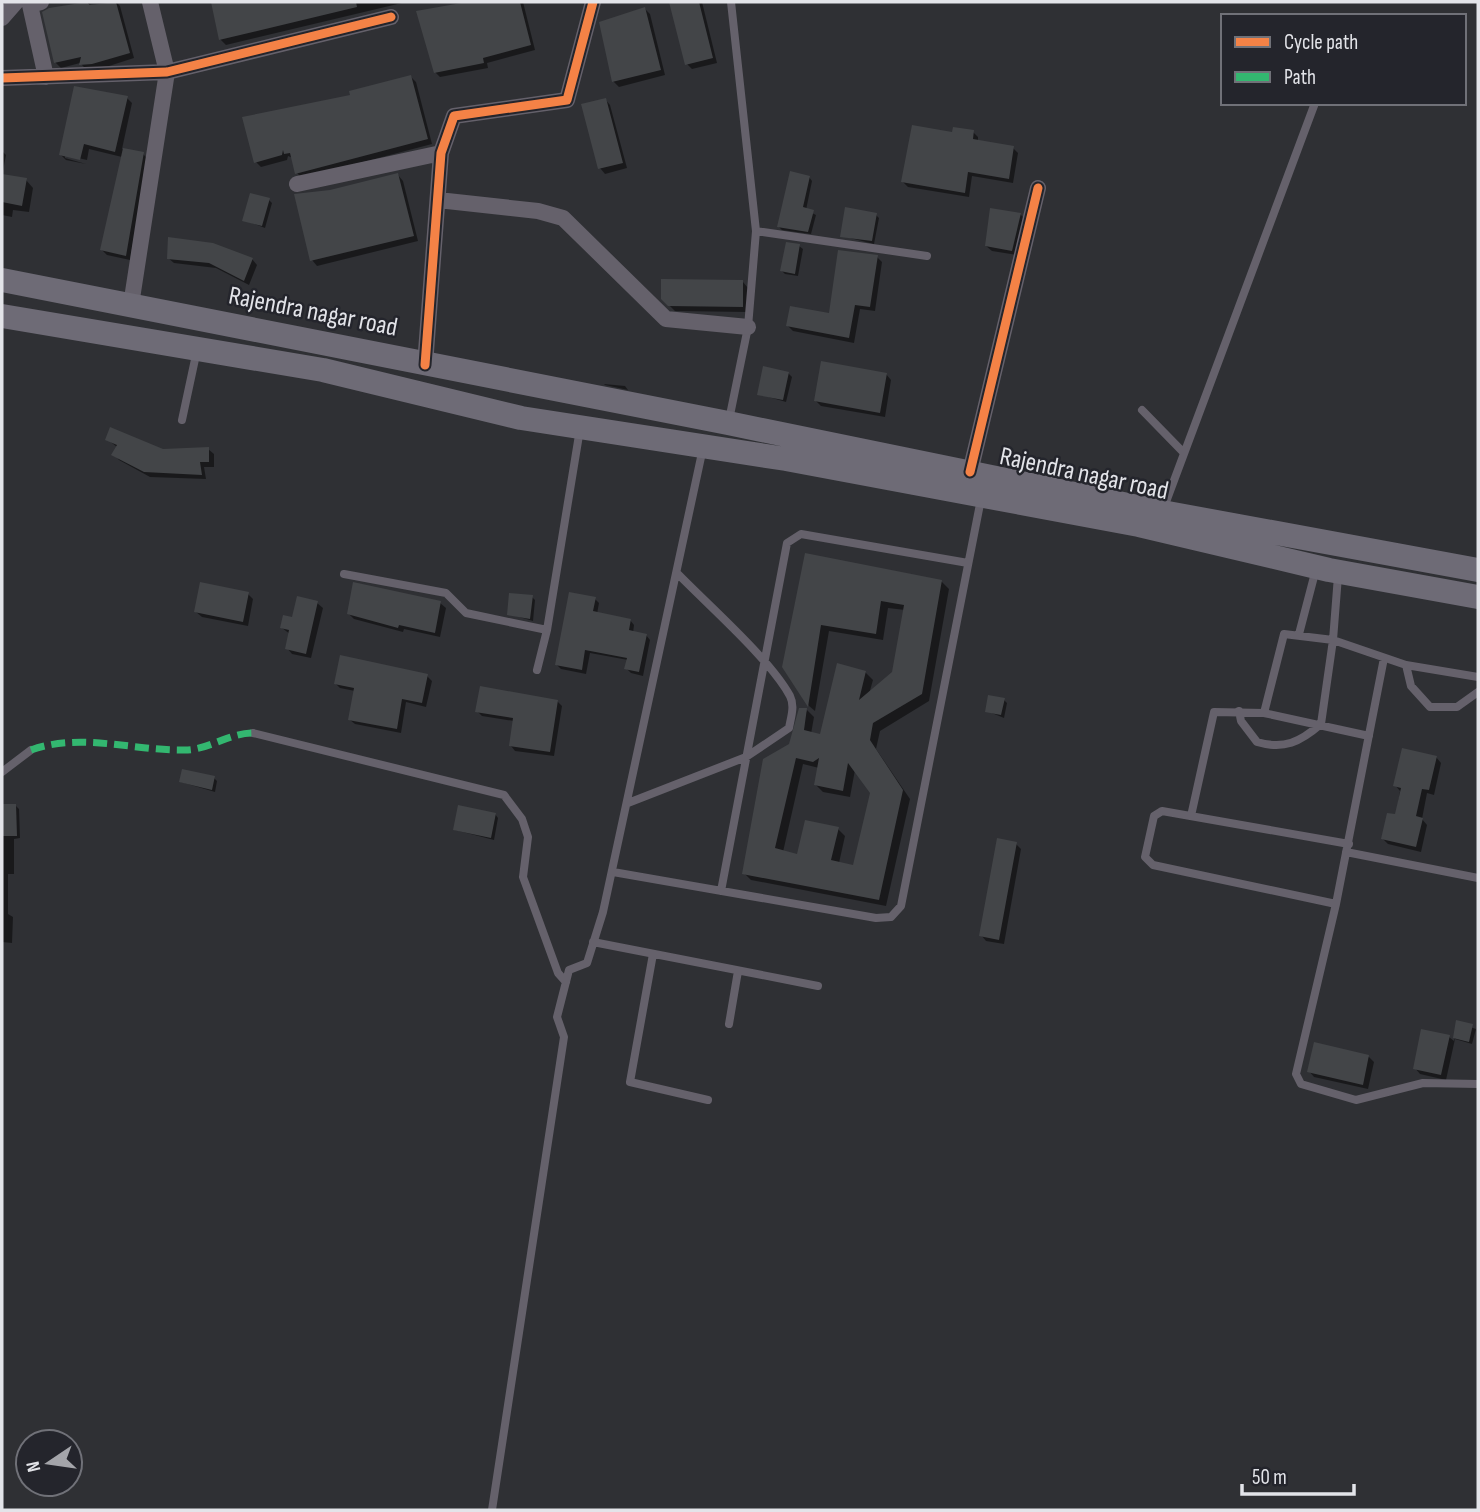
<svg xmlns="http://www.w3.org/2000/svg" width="1480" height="1512" font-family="'Sofia Sans Condensed',sans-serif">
  <rect width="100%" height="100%" fill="#2f3034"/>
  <!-- shadow -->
  <path fill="#0007" fill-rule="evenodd" d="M 116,2 L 120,6 L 134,58 L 109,66 L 86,69 L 80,63 L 61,68 L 55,62 L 61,7 L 89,3 L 92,7 Z
    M 213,2 L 406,2 L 226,45 L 220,39 Z
    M 475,2 L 523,2 L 535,50 L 487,63 L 488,68 L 440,77 L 435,72 L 419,12 Z
    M 671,2 L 702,2 L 717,63 L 692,69 L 687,64 Z
    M 645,9 L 650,14 L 665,75 L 619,87 L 613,81 Z
    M 411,77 L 416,82 L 432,144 L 302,178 L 297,173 L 293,158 L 288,156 L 287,160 L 261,167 L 256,162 L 352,96 Z
    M 127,98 L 132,103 L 122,149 L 143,154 L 148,159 L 130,260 L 107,255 L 102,250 L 122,157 L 89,149 L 87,160 L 65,155 L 65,158 L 86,164 L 66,160 L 61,155 Z
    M 605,99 L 610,105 L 627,168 L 605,174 L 600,168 Z
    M 973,132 L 978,137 L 978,141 L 1013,148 L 1018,153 L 1013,183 L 972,176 L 969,197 L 908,187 L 903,182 L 954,134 Z
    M 2,151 L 6,155 L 2,176 L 26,180 L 33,188 L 29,212 L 13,210 L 12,217 L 2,215 L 2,219 Z
    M 398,175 L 403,181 L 418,241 L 317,266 L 312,260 L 330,191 Z
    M 809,177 L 812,181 L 806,210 L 816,215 L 811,234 L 782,230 L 779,227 Z
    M 269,200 L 272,203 L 265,228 L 244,220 Z
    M 1020,214 L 1026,220 L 1017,255 L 992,251 L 986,246 Z
    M 876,215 L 879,218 L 874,244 L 842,236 Z
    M 799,246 L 803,249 L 798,276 L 785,274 L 782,271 Z
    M 877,257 L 882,262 L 875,311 L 860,309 L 854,343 L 793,331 L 788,326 L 830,315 Z
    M 168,258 L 252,259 L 257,265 L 249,285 L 216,268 L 174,263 Z
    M 743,282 L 748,288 L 747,312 L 675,311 L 663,299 Z
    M 788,373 L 792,377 L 786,402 L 759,394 Z
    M 886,374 L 891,380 L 885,417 L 821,406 L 816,401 Z
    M 604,384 L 625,386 L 628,390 L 605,385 Z
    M 107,439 L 163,451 L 208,449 L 214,454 L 214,467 L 204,467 L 206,479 L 150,477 L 119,460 L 114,454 L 117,447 Z
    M 806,555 L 942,582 L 949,589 L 929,701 L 880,731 L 876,749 L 910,799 L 886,906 L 751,880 L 744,873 L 807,710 L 814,717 L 811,734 L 821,736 L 865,672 L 873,680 L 869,694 L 894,673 L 905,610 L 888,608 L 883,640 L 829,631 L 815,711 L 809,706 L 784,667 ZM 803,764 L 819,768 L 816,785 L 823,792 L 850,797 L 855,770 L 872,793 L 854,867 L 839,863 L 845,836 L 838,829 L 799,856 L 783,852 Z
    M 248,594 L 253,599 L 248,626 L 202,617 L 196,612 Z
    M 532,597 L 535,600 L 533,621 L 509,614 Z
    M 595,599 L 599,603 L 597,614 L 630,620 L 634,625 L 633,633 L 646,635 L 650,640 L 643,676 L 631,673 L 626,668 L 628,660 L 590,653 L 586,674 L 561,669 L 556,664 Z
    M 317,603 L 323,608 L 311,658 L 292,654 L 287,648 L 290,634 L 282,628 Z
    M 440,603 L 446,608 L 440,637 L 404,629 L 403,632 L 354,619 L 348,613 Z
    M 427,676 L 432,681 L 426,707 L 406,702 L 401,733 L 355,724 L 350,720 L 355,691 L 340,688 L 335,683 Z
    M 1004,700 L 1007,703 L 1004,718 L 987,711 Z
    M 557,701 L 562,706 L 554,756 L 515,751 L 511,746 L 514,721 L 482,716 L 477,711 Z
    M 1436,757 L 1441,763 L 1434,795 L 1427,793 L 1422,819 L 1427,825 L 1421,852 L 1388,844 L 1383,839 L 1396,816 L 1400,791 L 1395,785 Z
    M 214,778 L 217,781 L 215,792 L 181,782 Z
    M 2,806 L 16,806 L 19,809 L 20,838 L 14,839 L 14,874 L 8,874 L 8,914 L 13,917 L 12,943 L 2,942 Z
    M 495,814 L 498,818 L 494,840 L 455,830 Z
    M 1016,844 L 1021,849 L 1004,944 L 986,941 L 981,935 Z
    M 1458,1023 L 1476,1029 L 1472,1044 L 1455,1039 L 1446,1080 L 1420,1074 L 1415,1068 L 1449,1037 L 1454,1041 Z
    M 1369,1057 L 1374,1062 L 1368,1089 L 1314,1077 L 1309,1071 Z"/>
  <!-- building -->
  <path fill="#434548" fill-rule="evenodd" d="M 87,2 L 90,5 L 116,2 L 130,53 L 92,64 L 79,65 L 81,57 L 54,63 L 42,12 L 49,8 Z
    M 211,2 L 356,2 L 357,7 L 219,40 Z
    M 467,2 L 520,2 L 531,45 L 483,58 L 484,63 L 434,73 L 416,11 Z
    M 669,2 L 699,2 L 713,58 L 685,65 Z
    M 645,7 L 661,70 L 612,82 L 599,22 Z
    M 411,75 L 428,139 L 295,174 L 290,153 L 284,154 L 283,150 L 282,155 L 254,163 L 242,117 L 350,95 L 349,91 Z
    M 74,86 L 128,96 L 115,152 L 84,144 L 80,160 L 59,155 Z
    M 606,98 L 623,163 L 598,169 L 581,104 Z
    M 912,125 L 952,132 L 953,127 L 974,130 L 973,139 L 1014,146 L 1009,179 L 968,172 L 965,193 L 901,182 Z
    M 123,148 L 144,152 L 126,256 L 100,250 Z
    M 790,171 L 810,176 L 803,207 L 814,210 L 808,232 L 777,227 Z
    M 398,173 L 414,236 L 310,261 L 294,194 L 330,190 Z
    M 2,174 L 27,178 L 22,206 L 2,202 Z
    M 250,193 L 270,198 L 262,226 L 242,221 Z
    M 845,207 L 877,213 L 872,241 L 840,237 Z
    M 990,208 L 1021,213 L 1012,251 L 985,246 Z
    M 168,237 L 213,243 L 253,258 L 244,281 L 209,263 L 167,259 Z
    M 786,242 L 800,244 L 795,274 L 780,271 Z
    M 838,250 L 878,255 L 870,307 L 855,305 L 849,338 L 786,326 L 790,306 L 829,313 Z
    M 661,279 L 743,280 L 743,307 L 668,306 L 661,299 Z
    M 821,361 L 887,373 L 880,413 L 814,401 Z
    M 763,366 L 789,372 L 783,400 L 757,395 Z
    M 110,427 L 163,449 L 209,447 L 209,462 L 200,462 L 202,475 L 144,472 L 111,455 L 117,445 L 105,440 Z
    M 805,553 L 942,580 L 922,694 L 873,723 L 870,740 L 903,790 L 879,900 L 742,874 L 763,759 L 789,744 L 799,708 L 807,708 L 804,730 L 820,734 L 837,663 L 866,671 L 859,700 L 892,672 L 904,605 L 881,601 L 876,634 L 821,625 L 808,707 L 782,667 ZM 796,758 L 813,762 L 819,758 L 814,785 L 843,791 L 848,763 L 870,793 L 853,865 L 831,860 L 839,827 L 805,820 L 797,854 L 775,848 Z
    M 200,582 L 249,592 L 243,622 L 194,612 Z
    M 353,582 L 441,601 L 435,633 L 399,625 L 398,628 L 347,614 Z
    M 569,592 L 596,597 L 593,611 L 631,619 L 629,630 L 647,634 L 639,672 L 624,669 L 627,658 L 585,650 L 582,670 L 555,665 Z
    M 509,593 L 533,595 L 530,619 L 507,615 Z
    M 297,596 L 318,601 L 306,654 L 285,649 L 289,630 L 280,628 L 283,615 L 292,617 Z
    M 340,655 L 428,674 L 422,703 L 402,699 L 397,729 L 348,720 L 354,688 L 334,684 Z
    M 480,686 L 558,700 L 550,752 L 509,746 L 513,718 L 475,712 Z
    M 988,695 L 1005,698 L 1001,715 L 985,712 Z
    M 1402,748 L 1437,756 L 1429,790 L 1422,789 L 1416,816 L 1423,818 L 1416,847 L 1381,839 L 1387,813 L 1395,814 L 1401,788 L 1393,786 Z
    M 182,769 L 215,776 L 212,790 L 179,782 Z
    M 2,804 L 16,804 L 17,836 L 2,836 Z
    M 458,805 L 496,813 L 491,838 L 453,830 Z
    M 997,838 L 1017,842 L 999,940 L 979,936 Z
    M 1456,1020 L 1473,1024 L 1469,1042 L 1453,1038 Z
    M 1421,1029 L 1450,1035 L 1441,1075 L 1413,1069 Z
    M 1314,1042 L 1369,1055 L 1363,1085 L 1307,1072 Z"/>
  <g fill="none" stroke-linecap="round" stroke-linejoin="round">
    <!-- lane -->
    <path stroke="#65616b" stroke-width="8" d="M 756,231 L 927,256
      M 1142,410 L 1183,452
      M 182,420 L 197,350
      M 729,420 L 748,327 L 756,231 L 731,2
      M 1163,510 L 1315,103
      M 344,574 L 446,593 L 466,613 L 547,630
      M 1338,576 L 1333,640 L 1406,665 L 1478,677
      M 1299,634 L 1316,569
      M 1384,658 L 1336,904 L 1296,1074 L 1301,1084 L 1356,1100 L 1423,1083 L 1478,1084
      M 1406,665 L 1411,686 L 1430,707 L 1457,707 L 1478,692
      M 537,670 L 547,630 L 580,429
      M 1239,711 L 1241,721 L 1257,742 C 1284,750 1300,742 1321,724 L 1333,640 L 1284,634 L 1264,713
      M 253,733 L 504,795 L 522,819 L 528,837 L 523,877 L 558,973 L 566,982
      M 2,772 L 31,750
      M 628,803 L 746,757 L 789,728 C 791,717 795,706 790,696 C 770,659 708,605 677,573
      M 1191,816 L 1214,712 L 1264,713 L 1369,736
      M 1346,852 L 1478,878
      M 613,872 L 876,918 L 891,917 L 901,906 L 981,499
      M 721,891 L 787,543 L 801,534 L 968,563
      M 1336,904 L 1153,865 L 1145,857 L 1154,816 L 1162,811 L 1349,844
      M 593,942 L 818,986
      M 653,954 L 630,1082 L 708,1100
      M 729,1024 L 738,971
      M 492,1510 L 564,1037 L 557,1017 L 569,970 L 587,963 L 603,912 L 703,448"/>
    <!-- street -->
    <path stroke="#65616b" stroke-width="16" d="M 41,2 L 30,5 L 46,77
      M 2,18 L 16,2
      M 2,78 L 167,72 L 391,17
      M 297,184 L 441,153
      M 438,200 L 538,211 L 563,218 L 666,319 L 748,327
      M 131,305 L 167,72 L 150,2
      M 425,365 L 441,153 L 454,116 L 567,100 L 593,2
      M 970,472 L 1038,188"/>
    <!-- primary -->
    <path stroke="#6e6b76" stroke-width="24" d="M 2,280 L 728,423 L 1162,512 L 1478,570
      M 2,316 L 323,370 L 521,418 L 786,459 L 1139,525 L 1329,570 L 1478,597"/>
    <!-- quiet -->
    <path stroke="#33b770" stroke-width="7" stroke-dasharray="14 7" stroke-linecap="butt" d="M 31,750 C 81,732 133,751 185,750 C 208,750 229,733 253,733"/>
    <defs>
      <path id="cycleway" d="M 2,78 L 167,72 L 391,17
        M 425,365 L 441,153 L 454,116 L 567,100 L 593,2
        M 970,472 L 1038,188"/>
    </defs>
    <!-- cycleway casing -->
    <use href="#cycleway" stroke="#24252c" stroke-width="13"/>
    <!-- cycleway -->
    <use href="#cycleway" stroke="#f48246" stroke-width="9"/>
  </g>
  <g text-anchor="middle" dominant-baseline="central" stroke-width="5" stroke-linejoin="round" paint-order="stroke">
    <!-- street labels -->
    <g font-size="26" fill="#e3e4e9" stroke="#24252c">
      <text transform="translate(313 312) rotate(11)">Rajendra nagar road</text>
      <text transform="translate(1084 474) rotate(12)">Rajendra nagar road</text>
    </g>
  </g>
  <!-- border -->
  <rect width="1480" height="1512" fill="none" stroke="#e3e4e9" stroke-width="7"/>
  <!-- legend -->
  <rect x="1221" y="14" width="245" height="91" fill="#24252c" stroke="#707178" stroke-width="2"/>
  <rect x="1235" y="37" width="35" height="10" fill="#f48246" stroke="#707178" stroke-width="2"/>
  <text x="1284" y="49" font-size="21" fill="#e3e4e9">Cycle path</text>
  <rect x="1235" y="72" width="35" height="10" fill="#33b770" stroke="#707178" stroke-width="2"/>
  <text x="1284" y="84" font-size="21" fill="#e3e4e9">Path</text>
  <!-- north arrow -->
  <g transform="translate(49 1463) rotate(257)"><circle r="33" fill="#24252c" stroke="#707178" stroke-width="2"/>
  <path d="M0-5L12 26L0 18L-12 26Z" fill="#a4a5aa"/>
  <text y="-10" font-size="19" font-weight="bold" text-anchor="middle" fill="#e3e4e9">N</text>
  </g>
  <!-- scale -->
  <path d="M1242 1484v10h112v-10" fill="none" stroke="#e3e4e9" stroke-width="3.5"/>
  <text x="1252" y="1484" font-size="21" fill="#e3e4e9" stroke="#24252c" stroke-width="5" paint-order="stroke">50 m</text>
</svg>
